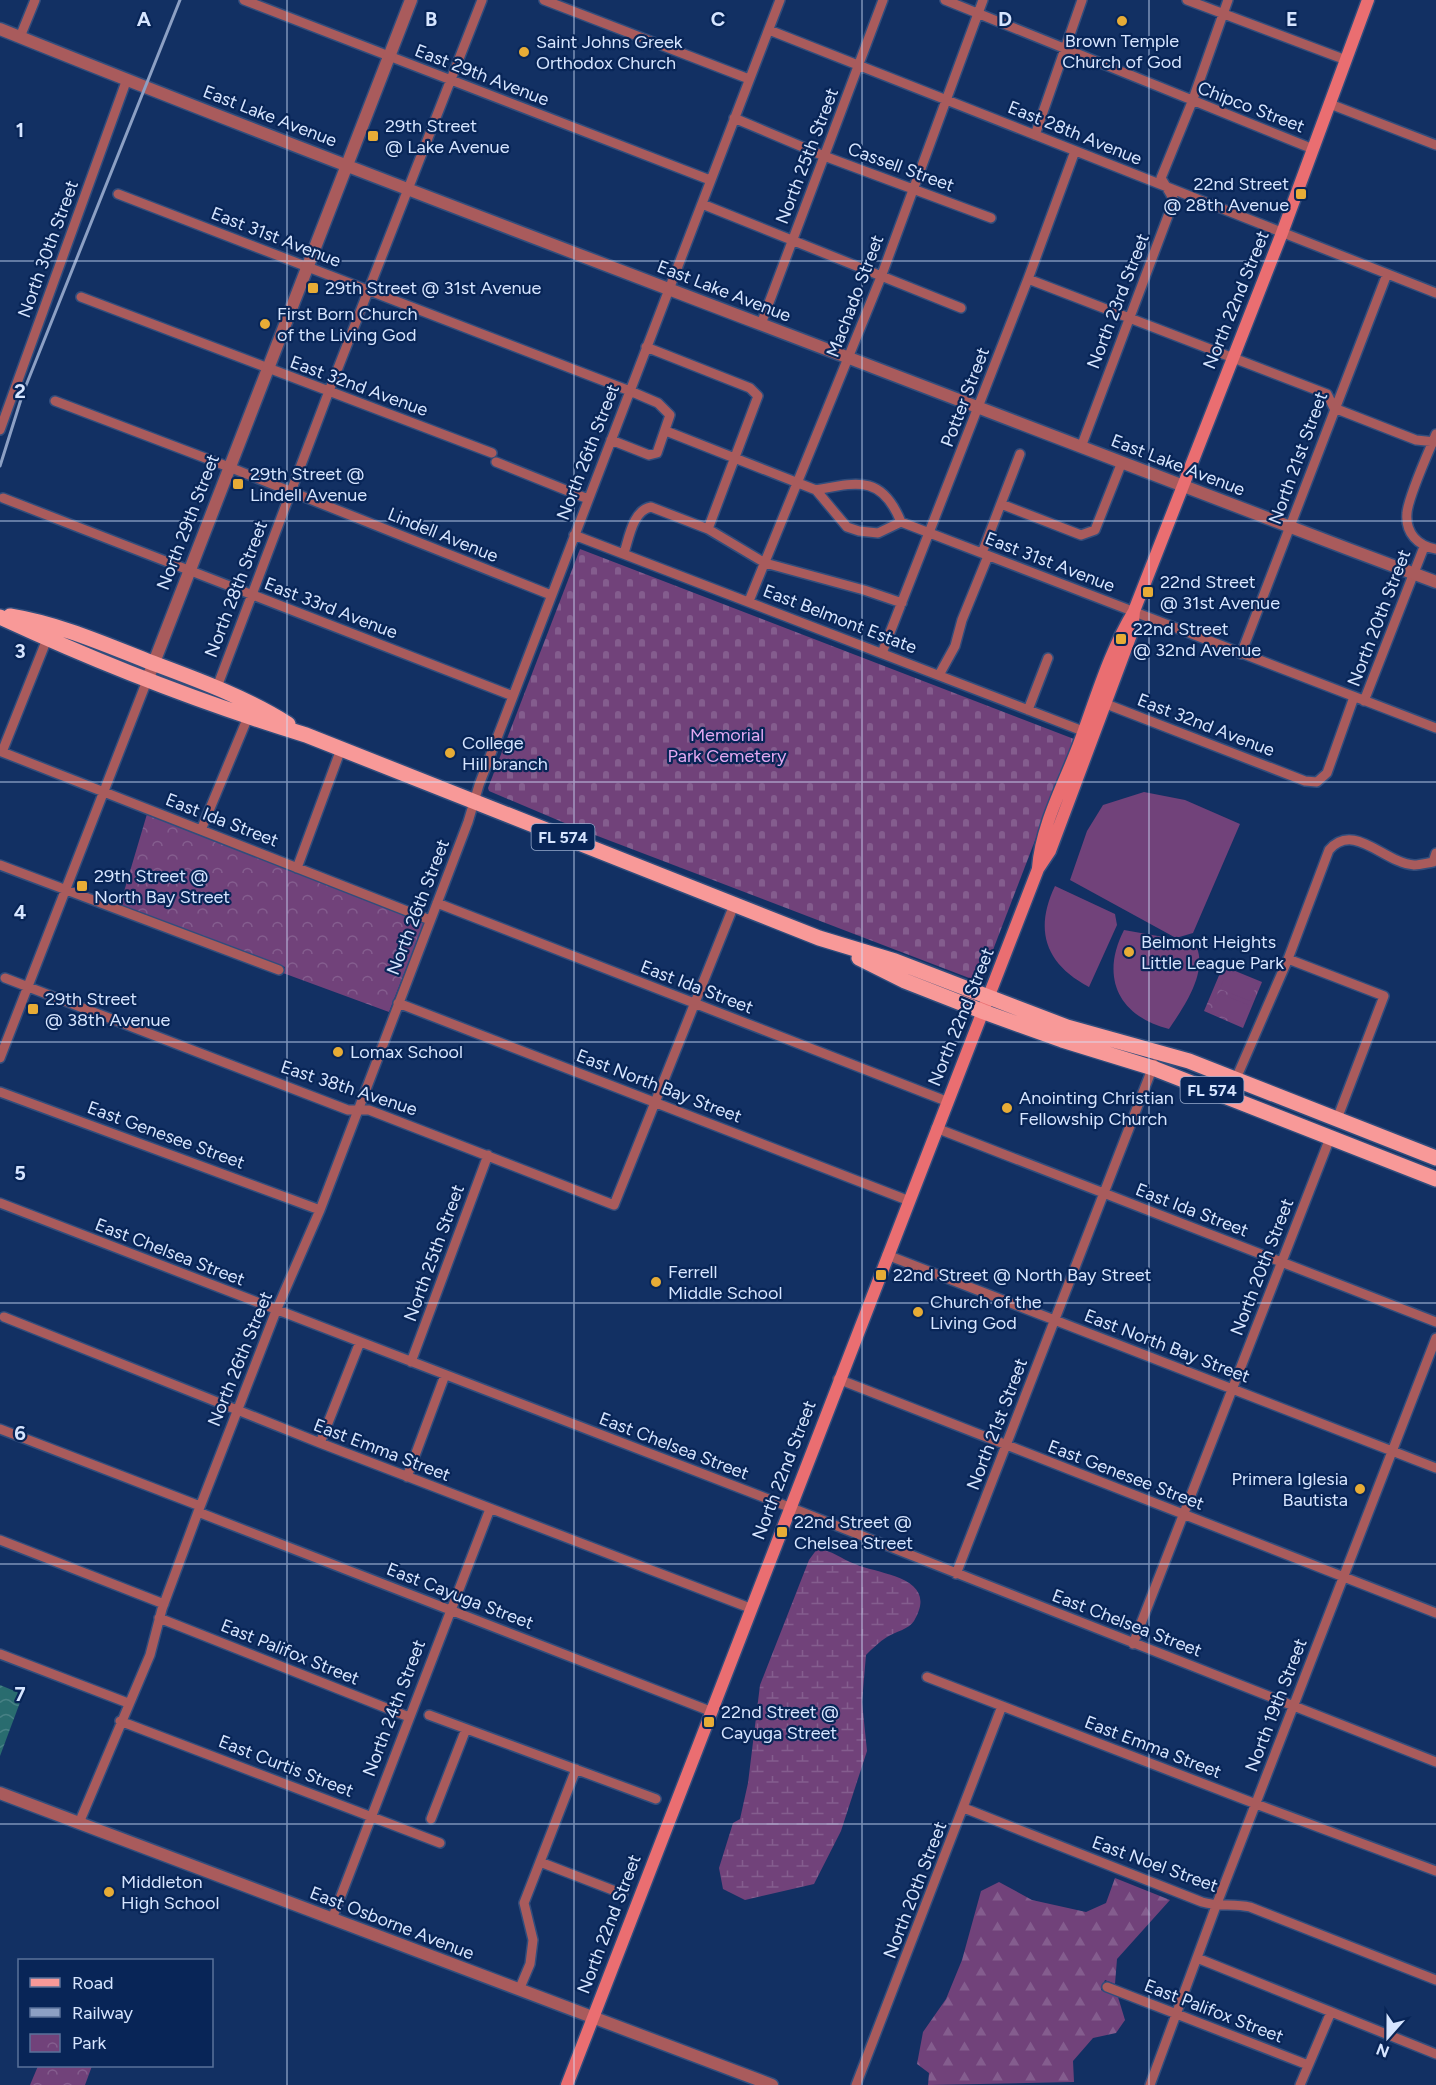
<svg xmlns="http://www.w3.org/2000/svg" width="1436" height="2085" font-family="Figtree,sans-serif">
  <defs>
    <pattern id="forest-firs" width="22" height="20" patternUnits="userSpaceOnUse" patternTransform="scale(1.5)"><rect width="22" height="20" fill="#71427a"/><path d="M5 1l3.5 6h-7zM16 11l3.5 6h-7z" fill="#845d8e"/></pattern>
    <pattern id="wetland-marsh" width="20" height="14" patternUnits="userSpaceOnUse" patternTransform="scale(1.5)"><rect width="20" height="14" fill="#71427a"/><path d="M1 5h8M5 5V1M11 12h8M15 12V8" fill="none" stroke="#845d8e"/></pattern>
    <pattern id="cemetery-stones" width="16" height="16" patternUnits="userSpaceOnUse" patternTransform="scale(1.5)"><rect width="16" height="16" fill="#71427a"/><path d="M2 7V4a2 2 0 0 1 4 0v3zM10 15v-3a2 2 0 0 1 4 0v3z" fill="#845d8e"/></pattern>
    <pattern id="park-crowns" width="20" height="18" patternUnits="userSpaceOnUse" patternTransform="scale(1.5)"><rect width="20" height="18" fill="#71427a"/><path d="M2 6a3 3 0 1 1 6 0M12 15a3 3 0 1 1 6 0" fill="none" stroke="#845d8e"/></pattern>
    <pattern id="water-waves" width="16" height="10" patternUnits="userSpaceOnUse" patternTransform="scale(1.5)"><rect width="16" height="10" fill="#296c6f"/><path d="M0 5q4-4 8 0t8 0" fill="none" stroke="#478185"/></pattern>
  </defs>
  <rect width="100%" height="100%" fill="#123063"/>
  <!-- forest -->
  <path fill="url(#forest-firs)" d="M 1115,1878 L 1170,1900 L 1117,1959 L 1115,1984 L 1105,1980 L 1101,1990 L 1118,1997 L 1125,2020 L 1116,2033 L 1093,2038 L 1073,2061 L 1074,2082 L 928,2085 L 929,2073 L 917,2064 L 923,2032 L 946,1999 L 962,1960 L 981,1891 L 999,1882 L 1032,1900 L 1086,1912 L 1106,1903 Z"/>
  <!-- wetland -->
  <path fill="url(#wetland-marsh)" d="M 817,1549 C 832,1550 841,1559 855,1564 C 881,1575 940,1577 914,1621 C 909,1629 895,1632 887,1637 C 879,1642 872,1649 866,1655 L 862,1702 L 867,1751 L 841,1831 L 814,1884 L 745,1900 L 723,1889 L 719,1868 L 733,1823 L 740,1819 L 748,1783 L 760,1685 L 809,1560 Z"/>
  <!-- cemetery -->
  <path fill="url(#cemetery-stones)" d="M 580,549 L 1074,739 L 983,976 L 977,981 L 574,827 L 489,791 L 488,788 Z"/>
  <!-- park -->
  <path fill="url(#park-crowns)" d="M 147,814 L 424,923 L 389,1012 L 283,973 L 285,967 L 120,905 Z
    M 1223,966 L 1262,982 L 1243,1028 L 1204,1011 Z
    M 38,2066 L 92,2066 L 85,2085 L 30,2085 Z"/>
  <!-- pitch -->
  <path fill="#71427a" d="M 1144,792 L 1185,800 L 1240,824 L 1193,933 L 1176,938 L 1070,880 L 1087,831 L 1103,805 Z
    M 1055,886 L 1115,914 L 1117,925 L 1089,987 C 1045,964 1034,930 1055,886 Z
    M 1124,930 L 1169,938 L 1197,948 C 1207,974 1183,1008 1169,1029 C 1118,1016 1100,977 1124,930 Z
    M 1227,970 L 1258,982 L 1250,1001 L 1220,989 Z
    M 1218,993 L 1249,1005 L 1241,1024 L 1211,1012 Z"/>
  <!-- water -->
  <path fill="url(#water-waves)" d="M 0,1685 L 17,1692 L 22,1697 L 0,1756 Z"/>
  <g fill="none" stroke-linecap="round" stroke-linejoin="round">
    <defs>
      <path id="minor" d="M 244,0 L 710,180
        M 544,0 L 749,79
        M 945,0 L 1313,149
        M 1187,0 L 1346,60
        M 769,30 L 1436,293
        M 20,37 L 35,0
        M 1330,104 L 1436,145
        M 734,118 L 824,156 L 991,218
        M 1035,135 L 1082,0
        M 118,194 L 630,391 L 658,403 L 670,415 L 657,453 L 649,455 L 611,440
        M 702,204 L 961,308
        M 1028,279 L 1327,394 L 1334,408 L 1416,440 L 1436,442
        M 81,297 L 492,453
        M 761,324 L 883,0
        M 646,347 L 750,388 L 758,396 L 708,529
        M 55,401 L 229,467 L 551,595
        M 0,430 L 127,79
        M 666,431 L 816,490 L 847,527 L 859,531 L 878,533 L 901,522 L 1436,728
        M 1436,434 C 1429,451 1408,497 1407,513 C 1405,533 1418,546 1436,549
        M 1081,447 L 1174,200 L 1161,178 L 1192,102 L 1228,0
        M 496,462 L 588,499
        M 816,490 C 858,482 882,475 901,522
        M 3,498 L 513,696
        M 1001,504 L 1081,535 L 1095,530 L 1122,462
        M 574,535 L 1088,733
        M 624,553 C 629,538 633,510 651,507 L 708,529 L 765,563 L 864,590 L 902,603
        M 982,553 L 1020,454
        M 749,601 L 881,277 L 983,0
        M 47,639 L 2,752 L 430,920
        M 882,653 L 1028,279 L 1075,151
        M 1241,654 L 1387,274
        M 939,675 L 955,646 L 962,620 L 988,556
        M 217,687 L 329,391 L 482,0
        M 1364,701 L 1424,547
        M 1101,702 L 1305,781 L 1317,782 L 1327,773 L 1354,697
        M 1028,710 L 1048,658
        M 201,830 L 248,717
        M 0,865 L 279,970
        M 297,868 L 341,749
        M 437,903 L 946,1101
        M 1288,959 L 1384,996 L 1337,1119
        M 5,978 L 348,1110 L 369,1110 L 614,1205 L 734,905
        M 398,1003 L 907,1200
        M 0,1058 L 148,678
        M 0,1092 L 320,1210
        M 1228,1097 L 1288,959 L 1329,850 C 1354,821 1384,863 1414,865 C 1420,865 1427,863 1433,862 L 1436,853
        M 936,1128 L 1436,1322
        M 0,1203 L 789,1507 L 1436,1762
        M 887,1255 L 1436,1468
        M 4,1317 L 320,1443 L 750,1608
        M 411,1362 L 488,1155
        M 838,1379 L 1436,1613
        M 0,1429 L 200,1506
        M 320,1443 L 360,1342
        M 407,1477 L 445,1375
        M 198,1512 L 710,1711
        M 0,1540 L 164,1604
        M 956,1574 L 1154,1064
        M 159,1618 L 409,1717
        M 1133,1644 L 1330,1138
        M 0,1654 L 128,1703
        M 927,1677 L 1256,1804 L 1436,1871
        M 429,1715 L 656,1799
        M 120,1721 L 440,1843
        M 964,1808 L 1202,1902 C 1218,1907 1234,1903 1250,1907 L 1436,1980
        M 431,1819 L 466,1729
        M 79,1823 L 150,1655 L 162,1609 L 198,1512 L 276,1311 L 320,1210 L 468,822 L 479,785 L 780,0
        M 540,1862 L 623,1894
        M 332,1919 L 490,1509
        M 1197,1958 L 1436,2054
        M 1107,1987 L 1308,2065
        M 519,1990 L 530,1964 L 533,1940 L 524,1903 L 576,1769
        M 856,2085 L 1002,1706
        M 1150,2085 L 1216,1906 L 1436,1338
        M 1300,2085 L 1331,2012"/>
      <path id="tertiary" d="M 0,29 C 280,142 562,248 844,356 C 1041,431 1238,508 1436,582
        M 148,678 L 411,0
        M 0,1793 L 772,2085"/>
      <path id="secondary" d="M 1038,868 C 1041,827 1063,786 1078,747 C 1095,702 1109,652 1134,611 L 1282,233 L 1368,0
        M 567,2085 L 1038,869 L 1050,851 L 1132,632 L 1134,611"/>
      <path id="primary" d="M 10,616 C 59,624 104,644 150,662 C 198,680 245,697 288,724
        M 0,617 C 99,663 202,703 306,735 L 819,938 L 895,961 L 1067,1027 L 1189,1061 L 1436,1158
        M 859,958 L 905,981 L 984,1012 L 1062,1040 L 1153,1068 L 1436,1179"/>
    </defs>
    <!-- minor casing -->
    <use href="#minor" stroke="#314d7c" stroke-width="12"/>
    <!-- tertiary casing -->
    <use href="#tertiary" stroke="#314d7c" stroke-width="15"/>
    <!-- secondary casing -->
    <use href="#secondary" stroke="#314d7c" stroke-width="15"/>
    <!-- primary casing -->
    <use href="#primary" stroke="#314d7c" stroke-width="18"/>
    <!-- minor -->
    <use href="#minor" stroke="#a95b5c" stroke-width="9"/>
    <!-- tertiary -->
    <use href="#tertiary" stroke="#a95b5c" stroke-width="12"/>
    <!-- secondary -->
    <use href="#secondary" stroke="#ea6e71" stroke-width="12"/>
    <!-- primary -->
    <use href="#primary" stroke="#f89998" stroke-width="15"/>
    <!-- rail -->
    <path stroke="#8ca0c4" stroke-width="3" d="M 0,466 L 23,393 L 180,0"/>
  </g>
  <!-- grid -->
  <path fill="none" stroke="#d6e5ff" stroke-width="1.5" stroke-opacity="0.55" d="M 287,0 L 287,2085M 574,0 L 574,2085M 862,0 L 862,2085M 1149,0 L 1149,2085M 0,261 L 1436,261M 0,521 L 1436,521M 0,782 L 1436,782M 0,1042 L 1436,1042M 0,1303 L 1436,1303M 0,1564 L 1436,1564M 0,1824 L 1436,1824"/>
  <!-- markers -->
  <g fill="#e7ac36" stroke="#082557" stroke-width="2">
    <circle cx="1122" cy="21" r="6"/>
    <circle cx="524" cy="52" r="6"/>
    <rect x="367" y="130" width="12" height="12" rx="3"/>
    <rect x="1295" y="188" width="12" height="12" rx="3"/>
    <rect x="307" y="282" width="12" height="12" rx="3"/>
    <circle cx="265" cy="324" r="6"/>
    <rect x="232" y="478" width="12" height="12" rx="3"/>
    <rect x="1142" y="586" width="12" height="12" rx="3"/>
    <rect x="1115" y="633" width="12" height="12" rx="3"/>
    <circle cx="450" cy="753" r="6"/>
    <rect x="76" y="880" width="12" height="12" rx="3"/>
    <circle cx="1129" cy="952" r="6"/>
    <rect x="27" y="1003" width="12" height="12" rx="3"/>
    <circle cx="338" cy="1052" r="6"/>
    <circle cx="1007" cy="1108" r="6"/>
    <rect x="875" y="1269" width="12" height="12" rx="3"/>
    <circle cx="656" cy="1282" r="6"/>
    <circle cx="918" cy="1312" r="6"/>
    <circle cx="1360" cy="1489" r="6"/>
    <rect x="776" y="1526" width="12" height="12" rx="3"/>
    <rect x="703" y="1716" width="12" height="12" rx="3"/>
    <circle cx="109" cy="1892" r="6"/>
  </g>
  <g text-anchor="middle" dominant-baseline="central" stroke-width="4.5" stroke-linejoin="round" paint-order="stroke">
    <!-- shield labels -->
    <g fill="#082557" stroke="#98abcd" stroke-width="1.5">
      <rect x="531.5" y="824" width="63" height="26" rx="4.5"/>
      <rect x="1180.5" y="1077" width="63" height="26" rx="4.5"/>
    </g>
    <g font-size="16" font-weight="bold" fill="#d6e5ff">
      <text x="563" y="837">FL 574</text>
      <text x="1212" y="1090">FL 574</text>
    </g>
    <!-- poi labels -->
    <g font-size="18" fill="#d6e5ff" stroke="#082557" text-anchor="start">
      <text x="1122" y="41" text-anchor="middle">Brown Temple<tspan x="1122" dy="21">Church of God</tspan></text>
      <text x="536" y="42">Saint Johns Greek<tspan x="536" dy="21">Orthodox Church</tspan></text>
      <text x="385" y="126">29th Street<tspan x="385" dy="21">@ Lake Avenue</tspan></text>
      <text x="1289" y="184" text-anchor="end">22nd Street<tspan x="1289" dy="21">@ 28th Avenue</tspan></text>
      <text x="325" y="288">29th Street @ 31st Avenue</text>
      <text x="277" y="314">First Born Church<tspan x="277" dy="21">of the Living God</tspan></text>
      <text x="250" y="474">29th Street @<tspan x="250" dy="21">Lindell Avenue</tspan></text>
      <text x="1160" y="582">22nd Street<tspan x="1160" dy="21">@ 31st Avenue</tspan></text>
      <text x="1133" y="629">22nd Street<tspan x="1133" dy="21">@ 32nd Avenue</tspan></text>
      <text x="462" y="743">College<tspan x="462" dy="21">Hill branch</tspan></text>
      <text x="94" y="876">29th Street @<tspan x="94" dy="21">North Bay Street</tspan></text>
      <text x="1141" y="942">Belmont Heights<tspan x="1141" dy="21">Little League Park</tspan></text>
      <text x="45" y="999">29th Street<tspan x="45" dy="21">@ 38th Avenue</tspan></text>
      <text x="350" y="1052">Lomax School</text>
      <text x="1019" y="1098">Anointing Christian<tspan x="1019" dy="21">Fellowship Church</tspan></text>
      <text x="668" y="1272">Ferrell<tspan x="668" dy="21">Middle School</tspan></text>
      <text x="893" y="1275">22nd Street @ North Bay Street</text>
      <text x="930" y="1302">Church of the<tspan x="930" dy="21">Living God</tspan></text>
      <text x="1348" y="1479" text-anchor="end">Primera Iglesia<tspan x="1348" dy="21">Bautista</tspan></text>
      <text x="794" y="1522">22nd Street @<tspan x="794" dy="21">Chelsea Street</tspan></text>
      <text x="721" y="1712">22nd Street @<tspan x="721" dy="21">Cayuga Street</tspan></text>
      <text x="121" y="1882">Middleton<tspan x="121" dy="21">High School</tspan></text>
    </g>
    <!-- street labels -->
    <g font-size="18" fill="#d6e5ff" stroke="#082557">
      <text transform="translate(482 75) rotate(21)">East 29th Avenue</text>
      <text transform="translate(1251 107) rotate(21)">Chipco Street</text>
      <text transform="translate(270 116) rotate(21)">East Lake Avenue</text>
      <text transform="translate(1075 133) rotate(22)">East 28th Avenue</text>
      <text transform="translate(807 156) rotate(-69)">North 25th Street</text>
      <text transform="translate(901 167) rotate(20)">Cassell Street</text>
      <text transform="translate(276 237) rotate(21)">East 31st Avenue</text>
      <text transform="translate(48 249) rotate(-70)">North 30th Street</text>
      <text transform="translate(724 291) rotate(21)">East Lake Avenue</text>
      <text transform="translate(855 296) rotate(-69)">Machado Street</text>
      <text transform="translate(1236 300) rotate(-68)">North 22nd Street</text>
      <text transform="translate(1118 301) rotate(-69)">North 23rd Street</text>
      <text transform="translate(359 386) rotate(20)">East 32nd Avenue</text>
      <text transform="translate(965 397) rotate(-69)">Potter Street</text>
      <text transform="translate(588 452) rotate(-69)">North 26th Street</text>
      <text transform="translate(1298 458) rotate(-70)">North 21st Street</text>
      <text transform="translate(1178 465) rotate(21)">East Lake Avenue</text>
      <text transform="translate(188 522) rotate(-69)">North 29th Street</text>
      <text transform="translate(443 535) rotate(22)">Lindell Avenue</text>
      <text transform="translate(1050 562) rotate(21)">East 31st Avenue</text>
      <text transform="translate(236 589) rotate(-69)">North 28th Street</text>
      <text transform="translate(331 608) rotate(21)">East 33rd Avenue</text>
      <text transform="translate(1379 618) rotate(-69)">North 20th Street</text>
      <text transform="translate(840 619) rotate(21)">East Belmont Estate</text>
      <text transform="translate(1206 725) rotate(21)">East 32nd Avenue</text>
      <text transform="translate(222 820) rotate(21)">East Ida Street</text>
      <text transform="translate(418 907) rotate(-69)">North 26th Street</text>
      <text transform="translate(697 987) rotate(21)">East Ida Street</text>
      <text transform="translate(961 1017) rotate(-68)">North 22nd Street</text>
      <text transform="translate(659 1086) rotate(21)">East North Bay Street</text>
      <text transform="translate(349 1088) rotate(18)">East 38th Avenue</text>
      <text transform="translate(166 1135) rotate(20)">East Genesee Street</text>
      <text transform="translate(1192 1210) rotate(21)">East Ida Street</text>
      <text transform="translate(170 1252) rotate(21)">East Chelsea Street</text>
      <text transform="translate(434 1253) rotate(-70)">North 25th Street</text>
      <text transform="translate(1262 1267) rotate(-69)">North 20th Street</text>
      <text transform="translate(1167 1346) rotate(21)">East North Bay Street</text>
      <text transform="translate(240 1359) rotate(-68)">North 26th Street</text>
      <text transform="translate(997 1424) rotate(-69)">North 21st Street</text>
      <text transform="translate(674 1446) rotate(21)">East Chelsea Street</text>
      <text transform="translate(382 1450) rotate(21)">East Emma Street</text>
      <text transform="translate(784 1470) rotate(-69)">North 22nd Street</text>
      <text transform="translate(1126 1475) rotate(21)">East Genesee Street</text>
      <text transform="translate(460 1596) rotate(21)">East Cayuga Street</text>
      <text transform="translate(1127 1623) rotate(21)">East Chelsea Street</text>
      <text transform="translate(290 1652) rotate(22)">East Palifox Street</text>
      <text transform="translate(1276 1705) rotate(-69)">North 19th Street</text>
      <text transform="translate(394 1708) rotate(-69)">North 24th Street</text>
      <text transform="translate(1153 1747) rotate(21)">East Emma Street</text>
      <text transform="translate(286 1766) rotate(21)">East Curtis Street</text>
      <text transform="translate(1155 1864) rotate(20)">East Noel Street</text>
      <text transform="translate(915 1890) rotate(-69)">North 20th Street</text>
      <text transform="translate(392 1923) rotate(21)">East Osborne Avenue</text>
      <text transform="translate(609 1924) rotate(-69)">North 22nd Street</text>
      <text transform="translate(1214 2011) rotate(21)">East Palifox Street</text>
    </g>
    <!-- park labels -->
    <g font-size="18" fill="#e4a9f1" stroke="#082557">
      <text x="727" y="735">Memorial<tspan x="727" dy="21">Park Cemetery</tspan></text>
    </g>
  </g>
  <g font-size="20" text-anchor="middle" font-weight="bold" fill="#d6e5ff" stroke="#082557" stroke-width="4.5" stroke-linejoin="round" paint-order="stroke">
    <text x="144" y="26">A</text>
    <text x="431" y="26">B</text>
    <text x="718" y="26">C</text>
    <text x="1005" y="26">D</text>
    <text x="1292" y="26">E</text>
    <text x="20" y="137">1</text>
    <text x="20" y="398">2</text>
    <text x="20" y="658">3</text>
    <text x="20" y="919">4</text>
    <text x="20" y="1180">5</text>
    <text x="20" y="1440">6</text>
    <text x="20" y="1701">7</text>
  </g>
  <!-- legend -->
  <rect x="18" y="1959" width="195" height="108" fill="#082557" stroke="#5a729a" stroke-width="1.5"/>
  <rect x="30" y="1978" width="30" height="9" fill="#f89998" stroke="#5a729a" stroke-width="1.5"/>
  <text x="72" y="1989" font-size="18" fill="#d6e5ff">Road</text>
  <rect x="30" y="2008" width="30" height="9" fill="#8ca0c4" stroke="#5a729a" stroke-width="1.5"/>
  <text x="72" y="2019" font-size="18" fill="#d6e5ff">Railway</text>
  <rect x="30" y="2034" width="30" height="18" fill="url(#park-crowns)" stroke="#5a729a" stroke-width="1.5"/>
  <text x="72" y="2049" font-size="18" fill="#d6e5ff">Park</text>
  <!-- north arrow -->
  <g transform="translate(1388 2037) rotate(201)" stroke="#082557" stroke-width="4.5" paint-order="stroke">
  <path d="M0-4.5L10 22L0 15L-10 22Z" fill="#d6e5ff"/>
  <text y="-9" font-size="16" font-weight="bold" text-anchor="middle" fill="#d6e5ff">N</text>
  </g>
</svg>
